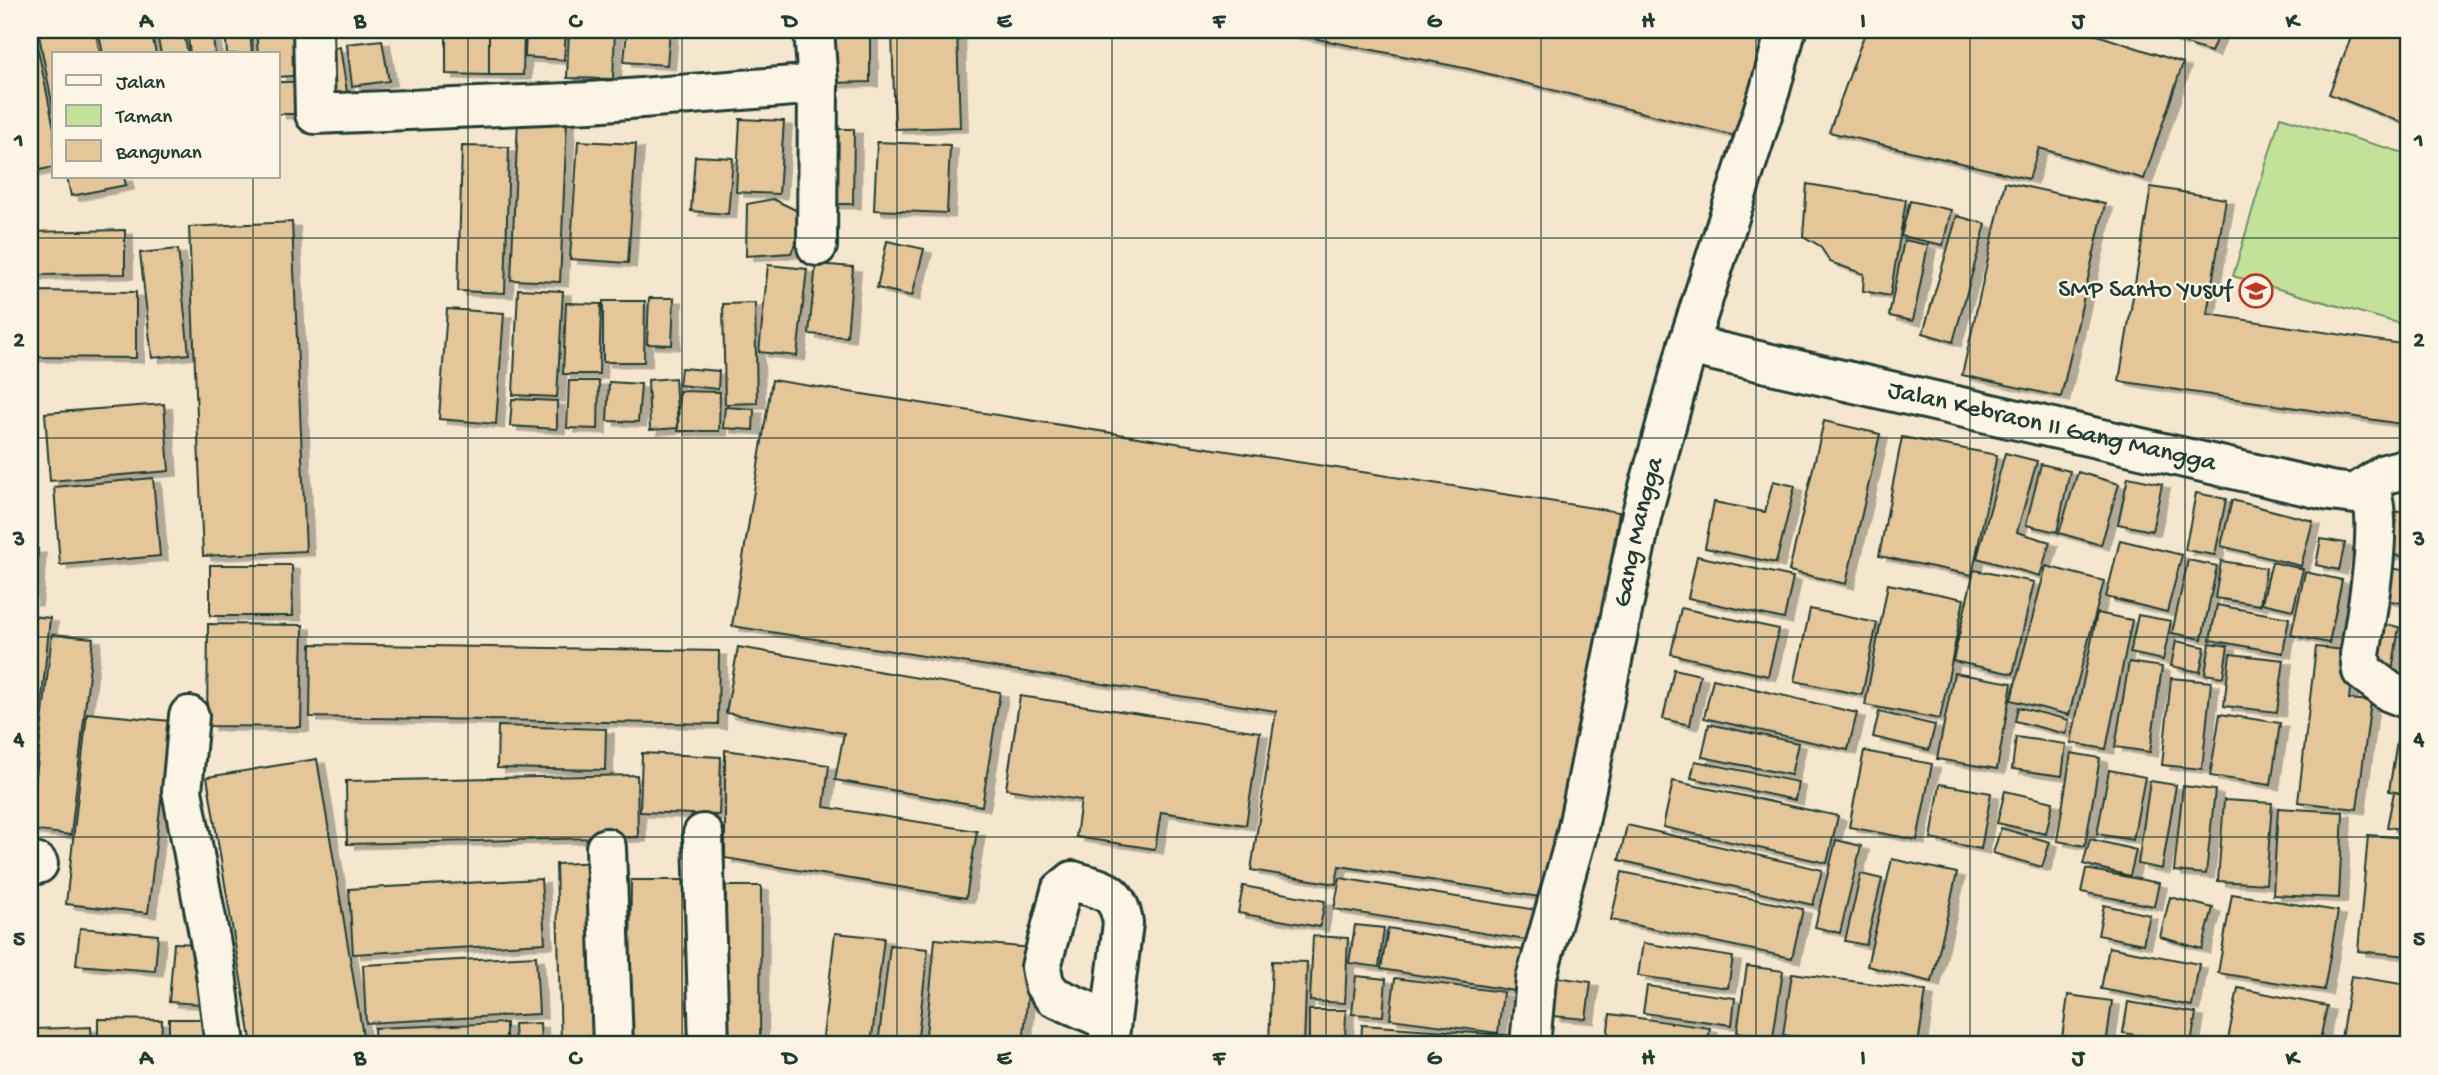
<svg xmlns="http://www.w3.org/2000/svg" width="2438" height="1075" font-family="'Gochi Hand',sans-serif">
  <defs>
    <filter id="shadow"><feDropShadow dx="8" dy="4.5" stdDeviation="0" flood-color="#0004"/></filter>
  </defs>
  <rect width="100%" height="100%" fill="#f5e7ce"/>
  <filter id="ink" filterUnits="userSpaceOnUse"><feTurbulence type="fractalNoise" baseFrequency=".0143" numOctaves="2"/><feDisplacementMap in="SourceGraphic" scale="14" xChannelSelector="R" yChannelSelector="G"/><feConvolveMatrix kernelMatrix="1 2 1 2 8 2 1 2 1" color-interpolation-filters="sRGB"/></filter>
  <g filter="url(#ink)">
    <!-- green -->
    <path fill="#c2e29a" stroke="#709067" stroke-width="2" d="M 2280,117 L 2408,154 L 2408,326 L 2233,276 Z"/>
    <!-- building -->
    <path fill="#e5c698" stroke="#1f3d34" stroke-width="2" filter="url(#shadow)" d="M 30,30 L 34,30 L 54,128 L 54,167 L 30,172 Z
      M 38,30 L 95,30 L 100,54 L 54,54 L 54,113 Z
      M 98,30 L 151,30 L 156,54 L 103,54 Z
      M 156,30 L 183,30 L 188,54 L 161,54 Z
      M 187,30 L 212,30 L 215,54 L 190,54 Z
      M 225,30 L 250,30 L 252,54 L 227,54 Z
      M 256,30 L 301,30 L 304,75 L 278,77 L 278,54 L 258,54 Z
      M 446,30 L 489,30 L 489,75 L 446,74 Z
      M 489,30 L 524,30 L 523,75 L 489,75 Z
      M 526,30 L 566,30 L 564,60 L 525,57 Z
      M 569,30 L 615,30 L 613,79 L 567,78 Z
      M 627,30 L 670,30 L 667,65 L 624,62 Z
      M 830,30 L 870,30 L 870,82 L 831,83 Z
      M 892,30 L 957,30 L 960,127 L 895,129 Z
      M 1272,30 L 1779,30 L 1751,140 L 1469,69 Z
      M 1866,30 L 2082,30 L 2183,63 L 2144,179 L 2039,148 L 2029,179 L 1829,132 Z
      M 2152,30 L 2185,30 L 2179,42 Z
      M 2192,30 L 2220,30 L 2211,52 L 2186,44 Z
      M 2354,30 L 2396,30 L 2408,34 L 2408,125 L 2329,94 Z
      M 382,40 L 389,81 L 352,86 L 347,44 Z
      M 340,47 L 347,92 L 323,96 L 316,50 Z
      M 278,82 L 305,82 L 305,114 L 278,114 Z
      M 518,119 L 567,121 L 560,282 L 511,280 Z
      M 740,119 L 784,121 L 779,194 L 736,192 Z
      M 826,129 L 854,129 L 853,204 L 825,204 Z
      M 578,141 L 636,144 L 628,263 L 570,259 Z
      M 877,142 L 950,145 L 947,213 L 874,210 Z
      M 462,146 L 509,147 L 505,293 L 458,291 Z
      M 695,156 L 733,158 L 728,214 L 691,211 Z
      M 67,177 L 124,177 L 126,185 L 71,196 Z
      M 2005,182 L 2105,204 L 2061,397 L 1962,375 Z
      M 1807,184 L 1906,200 L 1890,296 L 1863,291 L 1864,274 L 1830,262 L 1820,246 L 1803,236 Z
      M 2151,187 L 2226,199 L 2207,314 L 2408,345 L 2408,425 L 2119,381 Z
      M 773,199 L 808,216 L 791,253 L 746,256 L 747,204 Z
      M 1910,201 L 1951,210 L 1943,245 L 1901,236 Z
      M 1957,216 L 1986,224 L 1953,342 L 1923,333 Z
      M 292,222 L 306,551 L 203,556 L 189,227 Z
      M 125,230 L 125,274 L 30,275 L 30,232 Z
      M 1904,240 L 1928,245 L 1913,321 L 1889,316 Z
      M 887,241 L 924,249 L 912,296 L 877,288 Z
      M 178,249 L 189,354 L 152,358 L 140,253 Z
      M 816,264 L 853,267 L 847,337 L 809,334 Z
      M 768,265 L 807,269 L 797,356 L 759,352 Z
      M 518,289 L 563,291 L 557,397 L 513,395 Z
      M 30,291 L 136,292 L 136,358 L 30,357 Z
      M 649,298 L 674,298 L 672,345 L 647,344 Z
      M 603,301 L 645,301 L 644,362 L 603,362 Z
      M 566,303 L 601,304 L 599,374 L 563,374 Z
      M 755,303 L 757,403 L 725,404 L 723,304 Z
      M 447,309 L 504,313 L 496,424 L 439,419 Z
      M 681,368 L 719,371 L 718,389 L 679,385 Z
      M 675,378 L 678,428 L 650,430 L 648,380 Z
      M 772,380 L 1619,512 L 1582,745 L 1553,899 L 1339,866 L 1336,884 L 1251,870 L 1276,711 L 732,626 Z
      M 569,381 L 599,381 L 598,429 L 567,428 Z
      M 609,382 L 641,384 L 638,422 L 607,421 Z
      M 679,391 L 720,392 L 719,431 L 678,431 Z
      M 512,399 L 557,401 L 557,429 L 510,426 Z
      M 164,404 L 169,471 L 50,481 L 45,413 Z
      M 725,407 L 754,409 L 753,430 L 723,428 Z
      M 1824,421 L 1880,434 L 1846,584 L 1789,571 Z
      M 1902,437 L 1997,455 L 1972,575 L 1879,556 Z
      M 2005,453 L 2037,461 L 2017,532 L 2050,542 L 2040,576 L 1977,558 Z
      M 2041,464 L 2070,471 L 2057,532 L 2026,525 Z
      M 2078,472 L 2119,484 L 2101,545 L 2059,533 Z
      M 2128,477 L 2162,484 L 2152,531 L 2118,524 Z
      M 153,478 L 160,556 L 60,565 L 54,487 Z
      M 1773,481 L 1795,486 L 1776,563 L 1705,548 L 1714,502 L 1765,512 Z
      M 2196,493 L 2226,499 L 2215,555 L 2185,550 Z
      M 2232,500 L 2313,521 L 2301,566 L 2221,546 Z
      M 2391,511 L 2408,513 L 2408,557 L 2386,554 Z
      M 2321,539 L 2345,543 L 2339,570 L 2316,565 Z
      M 2120,540 L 2182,555 L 2167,612 L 2106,597 Z
      M 30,549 L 38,549 L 34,601 L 30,601 Z
      M 1697,556 L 1793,577 L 1784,619 L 1688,598 Z
      M 2188,560 L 2217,566 L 2202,639 L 2172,633 Z
      M 2221,561 L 2266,568 L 2260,605 L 2215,598 Z
      M 2272,562 L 2303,569 L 2293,610 L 2262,603 Z
      M 210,565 L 292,565 L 293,616 L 210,616 Z
      M 2046,566 L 2104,581 L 2069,715 L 2011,700 Z
      M 2380,566 L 2408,571 L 2408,604 L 2374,598 Z
      M 1974,570 L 2034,582 L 2013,674 L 1953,661 Z
      M 2305,572 L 2342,580 L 2329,643 L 2291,635 Z
      M 1888,584 L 1964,599 L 1940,719 L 1865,705 Z
      M 2217,605 L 2289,618 L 2283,653 L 2210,640 Z
      M 1681,608 L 1779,629 L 1768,676 L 1671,654 Z
      M 1810,609 L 1877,623 L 1862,695 L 1795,681 Z
      M 2097,613 L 2132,620 L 2106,749 L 2071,743 Z
      M 2138,615 L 2171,621 L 2163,660 L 2130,653 Z
      M 30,616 L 50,618 L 30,818 Z
      M 208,624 L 303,625 L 301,727 L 207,726 Z
      M 2377,624 L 2399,627 L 2392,672 L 2370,669 Z
      M 52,634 L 93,638 L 71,835 L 30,830 Z
      M 2408,638 L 2408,684 L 2402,683 Z
      M 2176,641 L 2205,647 L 2200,672 L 2171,666 Z
      M 2210,643 L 2228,646 L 2223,677 L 2205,674 Z
      M 311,644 L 719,651 L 718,724 L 310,717 Z
      M 738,647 L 1000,692 L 982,806 L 835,780 L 844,733 L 726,713 Z
      M 2316,647 L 2354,651 L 2349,699 L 2371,701 L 2357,809 L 2298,802 Z
      M 2230,654 L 2284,660 L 2277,712 L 2224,706 Z
      M 2129,662 L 2162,667 L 2150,752 L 2115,747 Z
      M 1674,669 L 1700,675 L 1690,725 L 1663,719 Z
      M 1954,673 L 2012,683 L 1997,769 L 1937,759 Z
      M 2171,678 L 2211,682 L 2202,769 L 2162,765 Z
      M 1713,679 L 1857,713 L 1848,750 L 1704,718 Z
      M 1020,696 L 1260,732 L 1246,825 L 1161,812 L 1155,849 L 1076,837 L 1081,800 L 1006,789 Z
      M 2018,707 L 2069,720 L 2066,734 L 2015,721 Z
      M 1879,712 L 1935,725 L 1929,750 L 1873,737 Z
      M 87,713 L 170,721 L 148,913 L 66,904 Z
      M 2220,714 L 2280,723 L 2271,785 L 2210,776 Z
      M 1709,724 L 1798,743 L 1791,775 L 1702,757 Z
      M 498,726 L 606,729 L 605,770 L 497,768 Z
      M 2399,729 L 2408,730 L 2408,794 L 2389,791 Z
      M 2016,737 L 2066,744 L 2062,776 L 2012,769 Z
      M 725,750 L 829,765 L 824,807 L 977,831 L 966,898 L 725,858 Z
      M 1864,751 L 1932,764 L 1917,840 L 1849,827 Z
      M 642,753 L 721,757 L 719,815 L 640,812 Z
      M 2071,753 L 2100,758 L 2085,846 L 2057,841 Z
      M 317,759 L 363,1036 L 310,1045 L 252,1045 L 207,777 Z
      M 1695,761 L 1798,782 L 1795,800 L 1691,778 Z
      M 2109,770 L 2145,777 L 2133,840 L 2097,834 Z
      M 637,775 L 638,837 L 347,844 L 346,781 Z
      M 1673,781 L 1838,816 L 1827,863 L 1663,827 Z
      M 2150,781 L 2176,785 L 2162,869 L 2138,864 Z
      M 1940,784 L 1991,793 L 1981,849 L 1931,839 Z
      M 2183,786 L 2215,790 L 2206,874 L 2174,871 Z
      M 2005,791 L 2053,802 L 2046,834 L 1997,823 Z
      M 2394,792 L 2408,795 L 2408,830 L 2387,827 Z
      M 2224,800 L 2272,803 L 2266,884 L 2218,881 Z
      M 2278,808 L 2343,812 L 2339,898 L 2273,895 Z
      M 1627,825 L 1822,870 L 1813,905 L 1619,860 Z
      M 2001,828 L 2050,842 L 2042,867 L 1993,853 Z
      M 2368,835 L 2408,838 L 2408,956 L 2358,951 Z
      M 2090,839 L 2136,850 L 2130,876 L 2083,864 Z
      M 1836,840 L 1861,846 L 1840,933 L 1815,927 Z
      M 1892,859 L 1957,873 L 1932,982 L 1867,966 Z
      M 603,862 L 608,1045 L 561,1045 L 556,864 Z
      M 2086,869 L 2159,883 L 2154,906 L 2081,892 Z
      M 1622,872 L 1803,909 L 1792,958 L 1611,920 Z
      M 1861,874 L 1882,879 L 1866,945 L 1845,941 Z
      M 1340,878 L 1543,911 L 1539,942 L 1334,909 Z
      M 541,879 L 545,943 L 353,954 L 349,889 Z
      M 631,880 L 690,880 L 688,1045 L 629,1045 Z
      M 726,886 L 761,886 L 760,1045 L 725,1045 Z
      M 1243,886 L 1325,901 L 1320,927 L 1238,913 Z
      M 2232,894 L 2338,911 L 2324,990 L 2218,973 Z
      M 2170,897 L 2213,908 L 2202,949 L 2160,937 Z
      M 2104,905 L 2150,915 L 2143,944 L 2098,935 Z
      M 1355,925 L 1384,928 L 1379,967 L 1349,963 Z
      M 80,928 L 158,935 L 155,971 L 76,965 Z
      M 1388,928 L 1528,951 L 1521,992 L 1381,969 Z
      M 835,933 L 884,938 L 871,1045 L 822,1045 Z
      M 1313,936 L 1348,938 L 1345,1003 L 1310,1001 Z
      M 935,939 L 1032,948 L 1023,1045 L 925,1045 Z
      M 174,943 L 205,944 L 200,1004 L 169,1002 Z
      M 1643,943 L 1733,957 L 1728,988 L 1638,976 Z
      M 890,945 L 928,949 L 917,1045 L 878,1045 Z
      M 2109,947 L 2199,964 L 2192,1006 L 2101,989 Z
      M 536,956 L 539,1014 L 366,1023 L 363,965 Z
      M 1272,961 L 1307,962 L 1304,1045 L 1269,1045 Z
      M 1747,966 L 1783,971 L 1773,1037 L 1737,1032 Z
      M 1792,973 L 1926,991 L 1918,1045 L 1858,1045 L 1783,1035 Z
      M 1356,976 L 1386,979 L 1383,1016 L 1352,1014 Z
      M 2351,976 L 2408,985 L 2408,1045 L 2340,1045 Z
      M 1556,977 L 1591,982 L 1586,1019 L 1552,1016 Z
      M 1395,978 L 1503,992 L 1498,1033 L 1390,1019 Z
      M 1647,986 L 1735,998 L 1732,1025 L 1643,1013 Z
      M 2238,988 L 2327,1006 L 2319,1045 L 2227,1045 Z
      M 2068,995 L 2112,1001 L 2106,1045 L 2061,1045 Z
      M 2128,1002 L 2196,1013 L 2191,1044 L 2123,1033 Z
      M 1309,1010 L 1346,1010 L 1345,1045 L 1309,1045 Z
      M 1610,1014 L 1710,1028 L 1707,1045 L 1606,1045 Z
      M 98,1019 L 162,1020 L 161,1045 L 98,1045 Z
      M 169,1019 L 219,1019 L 219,1045 L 169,1045 Z
      M 506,1023 L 506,1045 L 375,1045 L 374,1028 Z
      M 540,1023 L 541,1045 L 515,1045 L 514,1024 Z
      M 1362,1025 L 1517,1036 L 1516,1045 L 1361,1045 Z
      M 91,1027 L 92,1045 L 36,1045 L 36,1029 Z
      M 2130,1039 L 2165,1045 L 2129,1045 Z"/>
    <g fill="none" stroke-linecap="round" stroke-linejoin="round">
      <defs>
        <g id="minor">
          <path d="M 313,30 L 315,114 L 591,102 L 818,84 L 814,30"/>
          <path d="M 817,246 L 818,84"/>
          <path id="s1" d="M 1688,345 L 2330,491 L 2355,494 L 2385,474 L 2408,468"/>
          <path d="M 2369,487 C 2385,520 2366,616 2360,655 L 2362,671 L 2390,692 L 2408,699"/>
          <path d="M 189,716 L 182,791 L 215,966 L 225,1045"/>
          <path d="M 703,834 L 709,1045"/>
          <path d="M 606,848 L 613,1045"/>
          <path d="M 30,862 L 38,864"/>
          <path d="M 1108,1045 L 1123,923 C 1118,889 1102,890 1073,881 L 1061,891 L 1041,967 L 1044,984 L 1053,996 L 1110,1021"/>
          <path id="s2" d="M 1530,1045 L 1536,979 L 1576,837 L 1642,513 L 1688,345 L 1770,90 L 1786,30"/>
        </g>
      </defs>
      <!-- minor casing -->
      <use href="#minor" stroke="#1f3d34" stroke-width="44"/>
      <!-- minor -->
      <use href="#minor" stroke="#fcf5e5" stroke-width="38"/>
    </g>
  </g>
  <!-- grid -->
  <path fill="none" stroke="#1f3d34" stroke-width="2" stroke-opacity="0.55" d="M 253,30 L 253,54M 468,30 L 468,1045M 682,30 L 682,1045M 897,30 L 897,1045M 1112,30 L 1112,1045M 1326,30 L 1326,1045M 1541,30 L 1541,1045M 1756,30 L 1756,1045M 1970,30 L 1970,1045M 2185,30 L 2185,1045M 253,177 L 253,1045M 30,238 L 2408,238M 30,438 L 2408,438M 30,637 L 2408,637M 30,837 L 2408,837"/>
  <!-- icons -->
  <defs>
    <symbol id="school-ring" viewBox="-11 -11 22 22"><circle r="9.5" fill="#fcf5e5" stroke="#c8321e" stroke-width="1.5"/><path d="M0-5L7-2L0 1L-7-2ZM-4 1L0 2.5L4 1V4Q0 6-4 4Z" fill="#c8321e"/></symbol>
  </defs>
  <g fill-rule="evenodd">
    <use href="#school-ring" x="2237" y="272" width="38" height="38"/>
  </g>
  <g text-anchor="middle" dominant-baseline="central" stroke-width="5" stroke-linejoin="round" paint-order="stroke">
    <!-- poi labels -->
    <g font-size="26" fill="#1f3d34" stroke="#fcf5e5" text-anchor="end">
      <text x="2232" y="291">SMP Santo Yusuf</text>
    </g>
    <!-- street labels -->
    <g font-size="26" fill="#1f3d34" stroke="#fcf5e5">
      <text stroke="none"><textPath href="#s1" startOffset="373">Jalan Kebraon II Gang Mangga</textPath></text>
      <text stroke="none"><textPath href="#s2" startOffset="525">Gang Mangga</textPath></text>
    </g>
  </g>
  <!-- margin -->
  <rect width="2438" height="1075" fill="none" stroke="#fcf5e5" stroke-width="77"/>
  <!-- legend -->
  <rect x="52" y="52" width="228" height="126" fill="#fcf5e5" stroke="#a4ab9e" stroke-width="2"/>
  <rect x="66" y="75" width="35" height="10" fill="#fcf5e5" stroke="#a4ab9e" stroke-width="2"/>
  <text x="116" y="88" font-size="21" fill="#1f3d34">Jalan</text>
  <rect x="66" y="105" width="35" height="21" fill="#c2e29a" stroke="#a4ab9e" stroke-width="2"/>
  <text x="116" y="122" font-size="21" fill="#1f3d34">Taman</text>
  <rect x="66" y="140" width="35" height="21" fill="#e5c698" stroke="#a4ab9e" stroke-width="2"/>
  <text x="116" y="158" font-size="21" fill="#1f3d34">Bangunan</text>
  <rect x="38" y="38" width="2362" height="998" fill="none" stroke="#1f3d34" stroke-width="2.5"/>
  <g font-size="23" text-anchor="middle" font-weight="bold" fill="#1f3d34">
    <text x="146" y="27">A</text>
    <text x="360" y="27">B</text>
    <text x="575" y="27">C</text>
    <text x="790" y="27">D</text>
    <text x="1004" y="27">E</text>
    <text x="1219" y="27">F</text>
    <text x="1434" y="27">G</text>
    <text x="1648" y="27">H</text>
    <text x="1863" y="27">I</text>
    <text x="2078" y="27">J</text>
    <text x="2292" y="27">K</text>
    <text x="19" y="146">1</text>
    <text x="2419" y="146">1</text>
    <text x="19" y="346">2</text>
    <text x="2419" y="346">2</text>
    <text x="19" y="545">3</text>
    <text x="2419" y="545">3</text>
    <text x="19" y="745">4</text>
    <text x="2419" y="745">4</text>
    <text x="19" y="945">5</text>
    <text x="2419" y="945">5</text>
    <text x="146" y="1064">A</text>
    <text x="360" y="1064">B</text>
    <text x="575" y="1064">C</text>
    <text x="790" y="1064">D</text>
    <text x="1004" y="1064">E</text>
    <text x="1219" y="1064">F</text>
    <text x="1434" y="1064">G</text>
    <text x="1648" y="1064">H</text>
    <text x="1863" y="1064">I</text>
    <text x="2078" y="1064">J</text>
    <text x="2292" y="1064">K</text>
  </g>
</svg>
